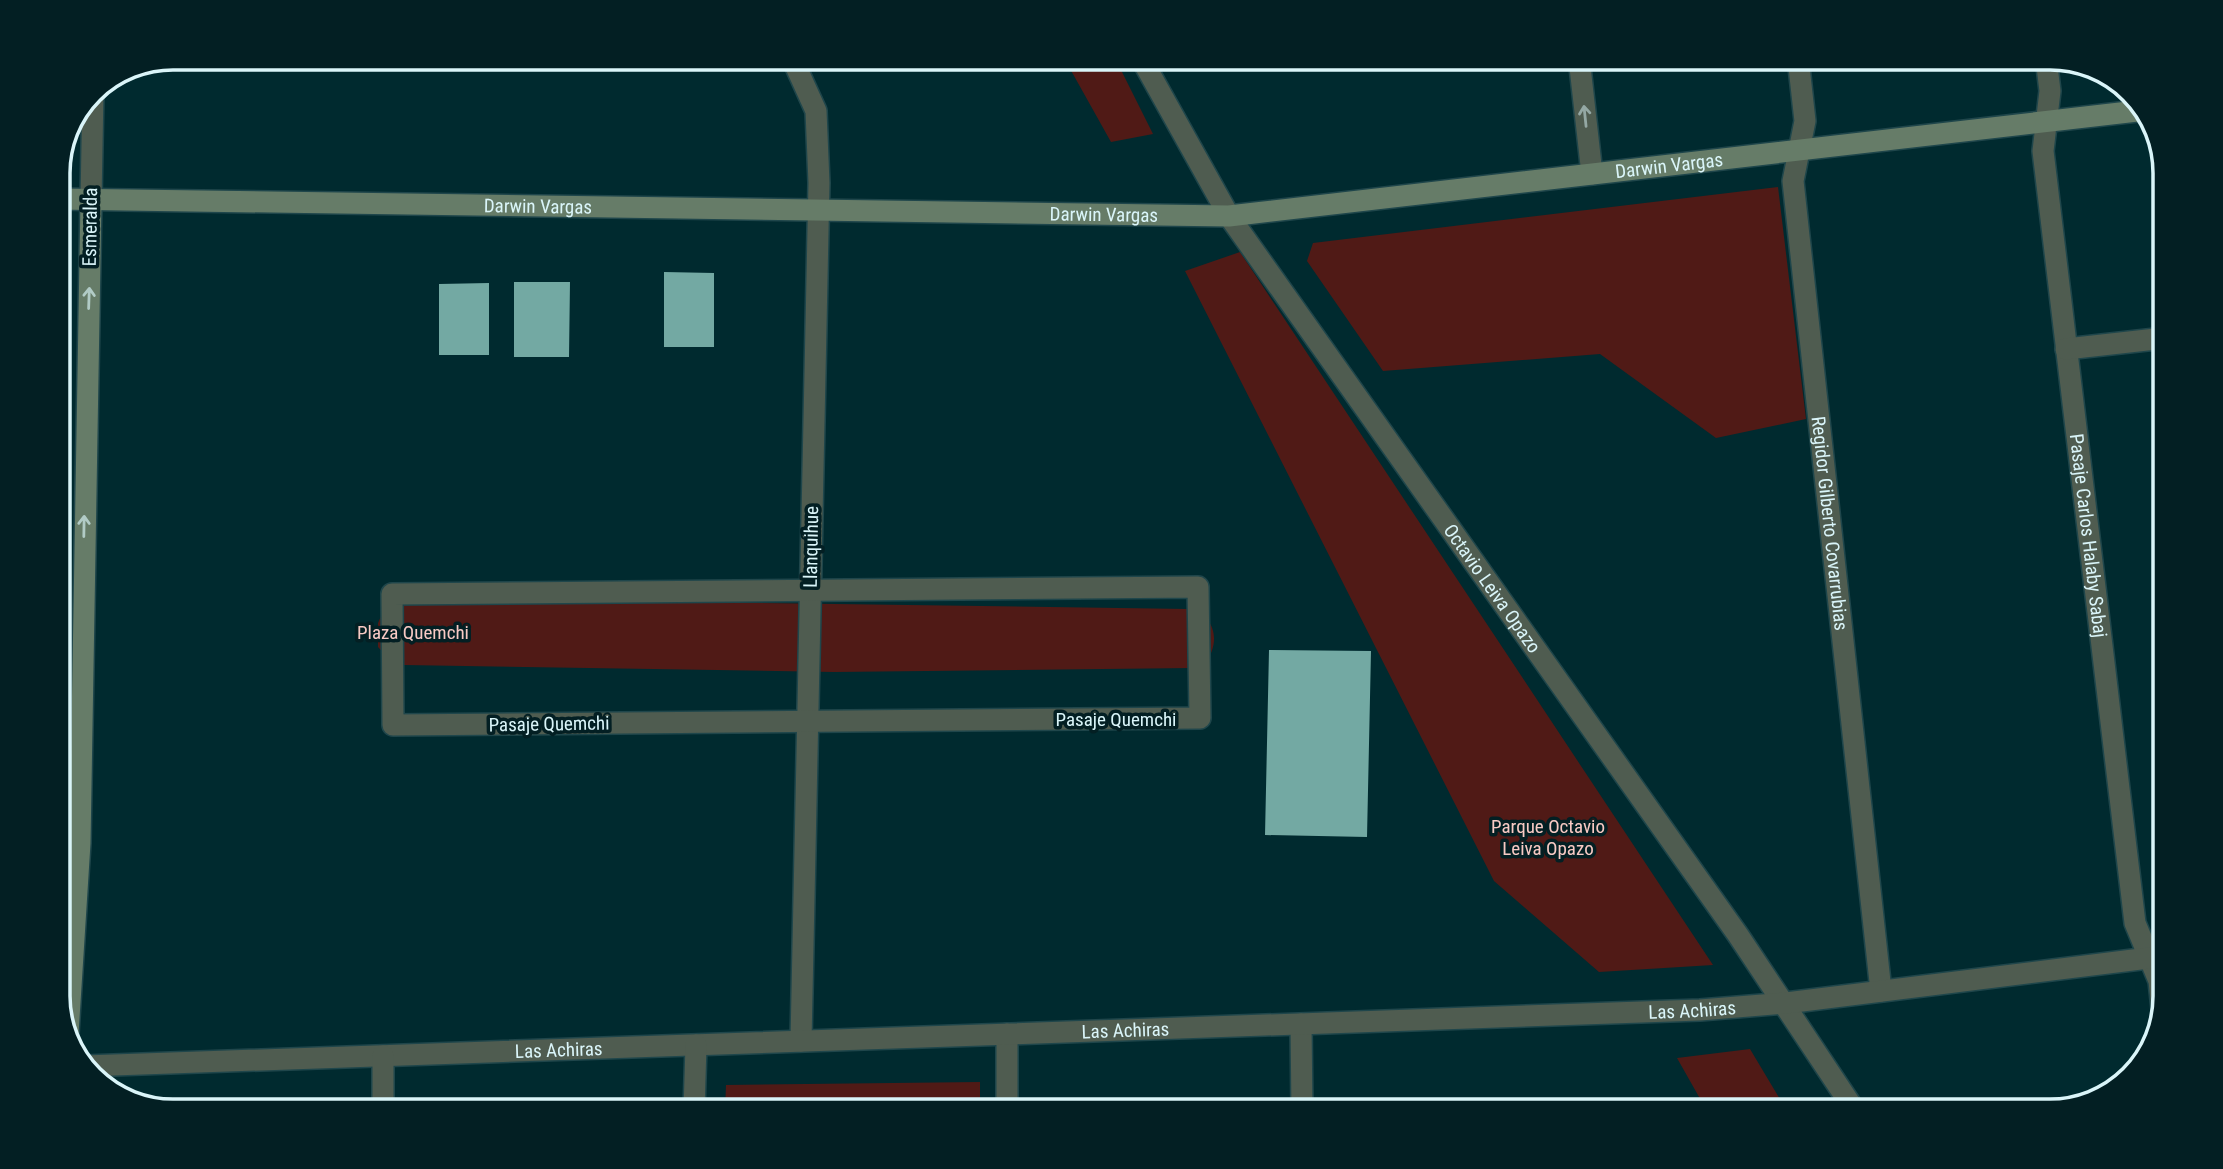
<svg xmlns="http://www.w3.org/2000/svg" width="2223" height="1169" font-family="'Roboto Condensed',sans-serif">
  <rect width="100%" height="100%" fill="#002a2f"/>
  <!-- green -->
  <path fill="#501a16" d="M 1064,58 L 1115,58 L 1153,134 L 1111,142 Z
    M 1778,187 L 1806,419 L 1716,438 L 1600,354 L 1383,371 L 1307,261 L 1313,243 Z
    M 1240,252 L 1713,965 L 1599,972 L 1494,881 L 1185,271 Z
    M 406,598 L 1188,609 C 1216,615 1221,642 1205,664 L 1192,668 L 834,672 L 404,665 L 388,658 L 378,647 L 378,623 L 385,607 Z
    M 1750,1049 L 1787,1111 L 1707,1111 L 1677,1058 Z
    M 980,1082 L 980,1111 L 725,1111 L 726,1085 Z"/>
  <!-- building -->
  <path fill="#73a9a3" d="M 664,272 L 714,273 L 714,347 L 664,347 Z
    M 514,282 L 570,282 L 569,357 L 514,357 Z
    M 489,283 L 489,355 L 439,355 L 439,284 Z
    M 1269,650 L 1371,651 L 1367,837 L 1265,835 Z"/>
  <g fill="none" stroke-linecap="round" stroke-linejoin="round">
    <defs>
      <g id="street">
        <path d="M 792,58 L 816,111 L 819,183 L 801,1041"/>
        <path id="s1" d="M 1141,58 L 1229,216 L 1738,935 L 1855,1111"/>
        <path d="M 1579,58 L 1592,174"/>
        <path id="s2" d="M 1798,58 L 1805,121 L 1793,181 L 1881,991"/>
        <path id="s3" d="M 2046,58 L 2050,91 L 2043,151 L 2135,923 L 2159,981 L 2162,1009"/>
        <path d="M 91,200 L 93,91"/>
        <path d="M 2066,349 L 2165,338"/>
        <path d="M 1198,587 L 1200,718 L 393,725 L 392,594 Z"/>
        <path d="M 1301,1024 L 1302,1111"/>
        <path d="M 1007,1034 L 1007,1111"/>
        <path id="s4" d="M 85,1066 L 1700,1010 L 1786,1003 L 2165,956"/>
        <path d="M 383,1111 L 383,1056"/>
        <path d="M 694,1111 L 696,1045"/>
      </g>
      <g id="secondary">
        <path id="s5" d="M 58,199 L 1229,216 L 2146,110"/>
        <path d="M 68,1034 L 80,843 L 91,200"/>
      </g>
    </defs>
    <!-- street casing -->
    <use href="#street" stroke="#1f464b" stroke-width="24"/>
    <!-- secondary casing -->
    <use href="#secondary" stroke="#1f464b" stroke-width="24"/>
    <!-- street -->
    <use href="#street" stroke="#4f5c50" stroke-width="21"/>
    <!-- secondary -->
    <use href="#secondary" stroke="#667c68" stroke-width="21"/>
  </g>
  <!-- one-way arrows -->
  <defs><path id="oneway-shaft" d="M-6 0H5M1.5-3L5.5 0L1.5 3" fill="none" stroke-width="1.6" stroke-linecap="round" stroke-linejoin="round" transform="scale(1.75)"/></defs>
  <use stroke="#94a8a4" href="#oneway-shaft" transform="translate(1585 116) rotate(-96)"/>
  <g stroke="#b1cbc6">
    <use href="#oneway-shaft" transform="translate(89 298) rotate(-88)"/>
    <use href="#oneway-shaft" transform="translate(84 526) rotate(-89)"/>
  </g>
  <g text-anchor="middle" dominant-baseline="central" stroke-width="7" stroke-linejoin="round" paint-order="stroke">
    <!-- street labels -->
    <g font-size="19" fill="#daf5f9" stroke="#031f23">
      <text stroke="none"><textPath href="#s5" startOffset="1614">Darwin Vargas</textPath></text>
      <text stroke="none"><textPath href="#s5" startOffset="480">Darwin Vargas</textPath></text>
      <text stroke="none"><textPath href="#s5" startOffset="1046">Darwin Vargas</textPath></text>
      <text transform="translate(90 227) rotate(-89)">Esmeralda</text>
      <text stroke="none"><textPath href="#s2" startOffset="469">Regidor Gilberto Covarrubias</textPath></text>
      <text stroke="none"><textPath href="#s3" startOffset="481">Pasaje Carlos Halaby Sabaj</textPath></text>
      <text transform="translate(811 547) rotate(-89)">Llanquihue</text>
      <text stroke="none"><textPath href="#s1" startOffset="637">Octavio Leiva Opazo</textPath></text>
      <text x="1116" y="719">Pasaje Quemchi</text>
      <text transform="translate(549 724) rotate(-1)">Pasaje Quemchi</text>
      <text stroke="none"><textPath href="#s4" startOffset="1608">Las Achiras</textPath></text>
      <text stroke="none"><textPath href="#s4" startOffset="1041">Las Achiras</textPath></text>
      <text stroke="none"><textPath href="#s4" startOffset="474">Las Achiras</textPath></text>
    </g>
    <!-- park labels -->
    <g font-size="19" fill="#f8cac4" stroke="#031f23">
      <text x="413" y="632">Plaza Quemchi</text>
      <text x="1548" y="826">Parque Octavio<tspan x="1548" dy="22">Leiva Opazo</tspan></text>
    </g>
  </g>
  <!-- crop -->
  <path d="M0 0H2223V1169H0ZM173 70H2050A103 103 0 0 1 2153 173V996A103 103 0 0 1 2050 1099H173A103 103 0 0 1 70 996V173A103 103 0 0 1 173 70Z" fill="#031f23" fill-rule="evenodd"/>
  <path fill="none" stroke="#daf5f9" stroke-width="3.5" d="M173 70H2050A103 103 0 0 1 2153 173V996A103 103 0 0 1 2050 1099H173A103 103 0 0 1 70 996V173A103 103 0 0 1 173 70Z"/>
</svg>
